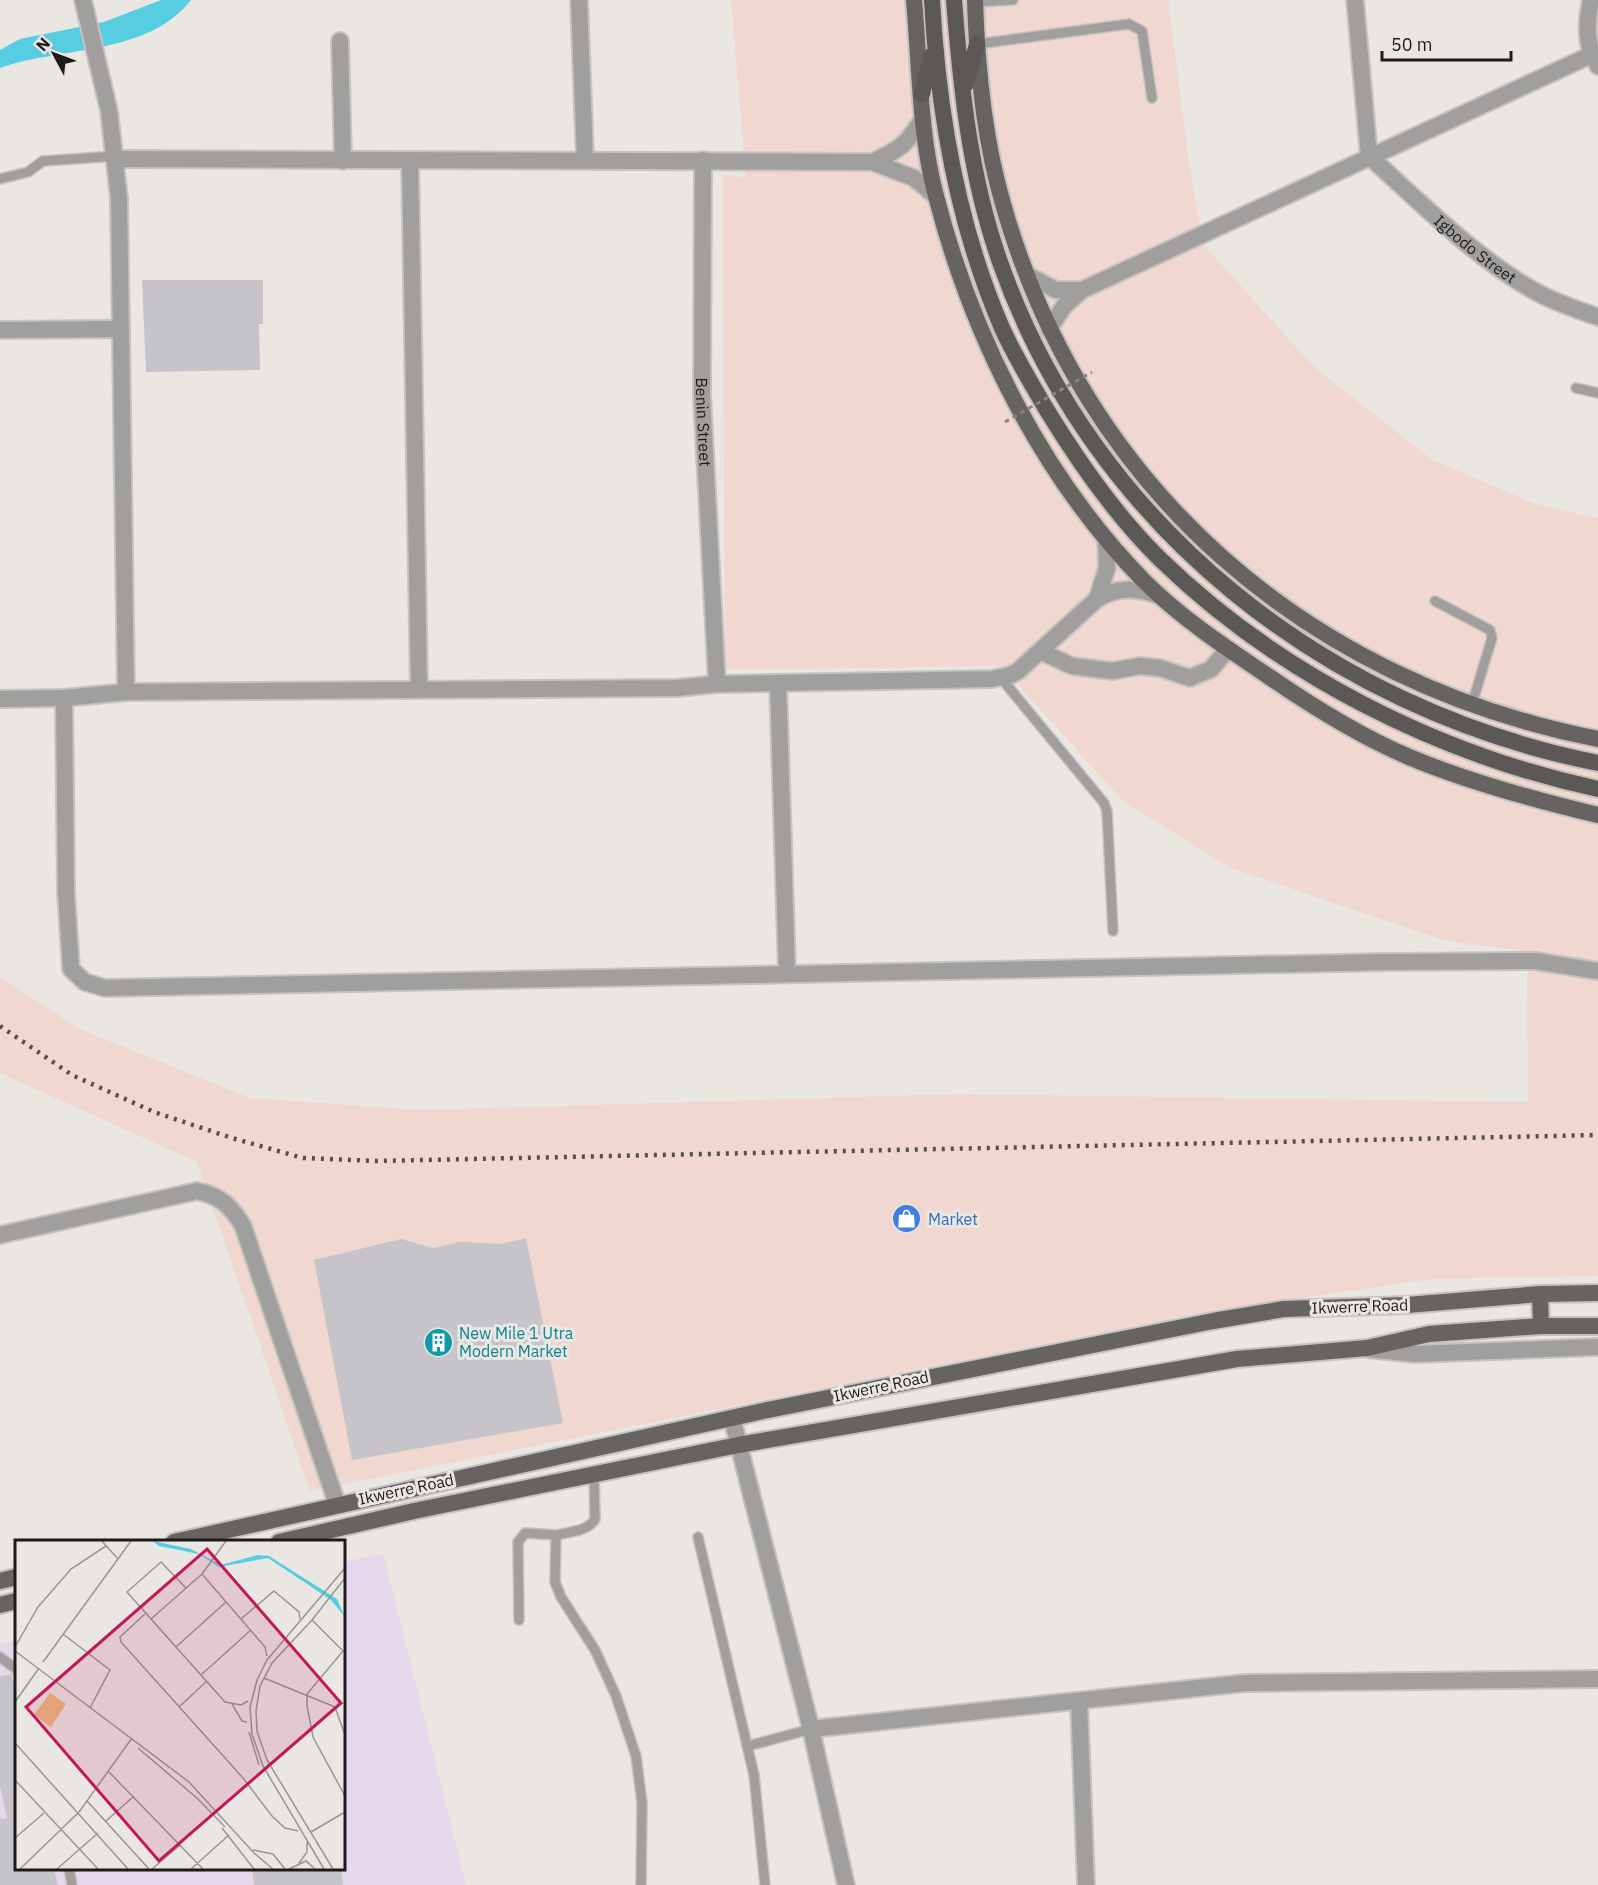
<svg xmlns="http://www.w3.org/2000/svg" width="1598" height="1885" font-family="'IBM Plex Sans',sans-serif">
  <rect width="100%" height="100%" fill="#eae7e3"/>
  <!-- commercial -->
  <path fill="#f0d7d0" d="M 731,0 L 1168,0 L 1189,163 L 1204,245 L 1313,366 L 1431,459 L 1535,504 L 1598,518 L 1598,1276 L 1432,1279 L 1204,1312 L 310,1491 L 197,1162 L 0,1073 L 0,977 L 80,1029 L 250,1098 L 421,1110 L 956,1094 L 1528,1102 L 1527,979 L 1532,952 L 1443,940 L 1231,868 L 1124,802 L 1001,666 L 725,670 L 722,174 L 746,178 Z"/>
  <!-- education -->
  <path fill="#e5d8ec" d="M 383,1553 L 466,1885 L 0,1885 L 0,1644 L 16,1640 L 16,1868 L 344,1868 L 344,1562 Z"/>
  <!-- water -->
  <path fill="#57cde2" d="M 161,0 L 191,0 C 147,56 62,46 0,68 L 0,50 L 20,39 L 104,22 Z"/>
  <!-- building -->
  <path fill="#c6c4c8" d="M 142,280 L 263,280 L 263,324 L 259,324 L 260,370 L 146,372 Z
    M 526,1238 L 563,1423 L 352,1460 L 314,1260 L 401,1239 L 433,1248 L 460,1242 L 500,1244 Z
    M 12,1674 L 16,1696 L 16,1869 L 54,1869 L 58,1885 L 0,1885 L 0,1819 L 7,1818 L 0,1786 L 0,1676 Z
    M 252,1869 L 341,1869 L 343,1885 L 254,1885 Z"/>
  <g fill="none" stroke-linecap="round" stroke-linejoin="round">
    <defs>
      <path id="service" d="M 975,2 L 1013,0
        M 977,44 L 1129,24 L 1142,31 L 1152,98
        M 0,179 L 28,172 L 43,161 L 116,156
        M 1576,388 L 1598,393
        M 1435,601 L 1490,630 L 1492,638 L 1472,704
        M 1001,678 L 1104,803 L 1107,811 L 1113,931
        M 594,1475 L 595,1519 C 589,1531 569,1532 556,1535 L 555,1582 L 561,1597 L 595,1650 L 616,1696 L 636,1756 L 642,1803 L 641,1885
        M 698,1537 L 754,1775 L 765,1885
        M 519,1620 L 518,1542 L 525,1533 L 556,1535
        M 0,1657 L 16,1669
        M 748,1746 L 811,1729
        M 69,1868 L 72,1885"/>
      <g id="minor">
        <path d="M 83,0 L 109,111 L 119,198 L 126,692"/>
        <path d="M 579,0 L 585,159"/>
        <path id="s1" d="M 1355,0 L 1369,156 C 1421,203 1483,266 1546,297 C 1563,305 1581,311 1598,317"/>
        <path d="M 340,41 L 343,161"/>
        <path d="M 116,159 L 872,162 L 914,178 L 936,196"/>
        <path id="s2" d="M 703,160 L 702,396 L 717,684"/>
        <path d="M 410,161 L 419,689"/>
        <path d="M 872,162 C 900,150 908,143 923,118"/>
        <path d="M 1027,275 L 1056,290 L 1082,290"/>
        <path d="M 1049,329 L 1064,306 L 1082,290 L 1591,55"/>
        <path d="M 0,330 L 121,329"/>
        <path d="M 1097,599 L 1107,568 L 1106,540"/>
        <path d="M 1040,651 L 1072,666 L 1112,671 L 1140,666 L 1160,668 L 1190,678 L 1211,669 L 1228,649"/>
        <path d="M 778,683 L 787,974"/>
        <path d="M 64,698 L 66,892 L 71,969 L 85,982 L 105,988 L 1388,962 L 1535,961 L 1598,971"/>
        <path d="M 0,699 L 64,698 L 126,692 L 677,688 L 717,684 L 992,679 L 1011,675 L 1018,671 L 1097,599 C 1119,586 1137,588 1160,596"/>
        <path d="M 0,1235 L 197,1191 C 221,1196 231,1206 243,1226 L 337,1504"/>
        <path d="M 732,1418 L 811,1729 L 846,1885"/>
        <path d="M 1079,1702 L 1086,1885"/>
        <path d="M 811,1729 L 1245,1683 L 1598,1679"/>
      </g>
      <path id="tertiary" d="M 1591,0 C 1586,23 1585,46 1598,66
        M 1368,1349 L 1416,1354 L 1598,1347"/>
      <path id="primary" d="M 914,0 C 920,65 919,133 936,196 C 972,336 1042,477 1144,581 C 1181,618 1225,647 1268,676 C 1313,707 1359,736 1409,757 C 1469,782 1535,800 1598,815
        M 975,0 C 977,67 984,139 1003,204 C 1084,490 1308,682 1598,739
        M 1540,1294 L 1541,1326
        M 174,1542 L 763,1411 L 1213,1321 L 1284,1309 L 1407,1305 L 1540,1294 L 1598,1293
        M 279,1542 L 414,1511 L 738,1445 L 1237,1359 L 1367,1348 L 1429,1334 L 1541,1326 L 1598,1326
        M 0,1581 L 16,1577
        M 0,1605 L 16,1601"/>
      <path id="trunk" d="M 932,0 C 938,113 957,224 1002,328 C 1014,355 1030,381 1045,407 C 1076,458 1117,517 1160,559 C 1278,674 1437,754 1598,789
        M 954,0 C 961,89 970,177 1000,262 C 1093,526 1327,709 1598,763
        M 966,84 L 977,44
        M 922,94 L 931,56"/>
    </defs>
    <!-- service casing -->
    <use href="#service" stroke="#c5c2bf" stroke-width="12"/>
    <!-- minor casing -->
    <use href="#minor" stroke="#c5c2bf" stroke-width="20"/>
    <!-- tertiary casing -->
    <use href="#tertiary" stroke="#c5c2bf" stroke-width="20"/>
    <!-- primary casing -->
    <use href="#primary" stroke="#c5c2bf" stroke-width="20"/>
    <!-- trunk casing -->
    <use href="#trunk" stroke="#c5c2bf" stroke-width="20"/>
    <!-- service -->
    <use href="#service" stroke="#a19f9d" stroke-width="9"/>
    <!-- minor -->
    <use href="#minor" stroke="#a19f9d" stroke-width="16"/>
    <!-- tertiary -->
    <use href="#tertiary" stroke="#a19f9d" stroke-width="16"/>
    <!-- primary -->
    <use href="#primary" stroke="#666361" stroke-width="16"/>
    <!-- trunk -->
    <use href="#trunk" stroke="#5c5856" stroke-width="16"/>
    <!-- rail -->
    <path stroke="#52504f" stroke-width="4.5" stroke-dasharray="3 6" stroke-linecap="butt" d="M 0,1026 L 72,1075 L 154,1112 L 232,1138 L 303,1158 L 377,1161 L 1598,1135"/>
    <!-- path-bridge -->
    <path stroke="#868481" stroke-width="3" stroke-dasharray="4.5 4.5" stroke-linecap="butt" d="M 1005,422 L 1092,372"/>
  </g>
  <!-- icons -->
  <defs>
    <symbol id="shop-disc" viewBox="-11 -11 22 22"><circle r="9.5" fill="#3f7fe0" stroke="#eae7e3"/><path d="M-5-2.5h2.3a2.7 3.5 0 0 1 5.4 0H5L5.5 6h-11ZM-1.5-2.5h3a1.5 2.3 0 0 0-3 0Z" fill="#fff"/></symbol>
    <symbol id="building-disc" viewBox="-11 -11 22 22"><circle r="9.5" fill="#0f9aa8" stroke="#eae7e3"/><path d="M-4-6H4V6H1V3H-1V6H-4ZM-2.5-4.3h1.7v1.8h-1.7ZM.8-4.3h1.7v1.8H.8ZM-2.5-1h1.7V.8h-1.7ZM.8-1h1.7V.8H.8Z" fill="#fff"/></symbol>
  </defs>
  <g fill-rule="evenodd">
    <use href="#shop-disc" x="890" y="1202" width="33" height="33"/>
    <use href="#building-disc" x="422" y="1326" width="33" height="33"/>
  </g>
  <g text-anchor="middle" dominant-baseline="central" stroke-width="6" stroke-linejoin="round" paint-order="stroke">
    <!-- street labels -->
    <g font-size="16" fill="#1c1b1a" stroke="#eae7e3">
      <text stroke="none"><textPath href="#s1" startOffset="298">Igbodo Street</textPath></text>
      <text stroke="none"><textPath href="#s2" startOffset="262">Benin Street</textPath></text>
      <text transform="translate(1360 1306) rotate(-2)">Ikwerre Road</text>
      <text transform="translate(881 1386) rotate(-12)">Ikwerre Road</text>
      <text transform="translate(406 1489) rotate(-12)">Ikwerre Road</text>
    </g>
    <!-- shop labels -->
    <g font-size="16" fill="#366cbe" stroke="#eae7e3" text-anchor="start">
      <text x="928" y="1219">Market</text>
    </g>
    <!-- culture labels -->
    <g font-size="16" fill="#0d838f" stroke="#eae7e3" text-anchor="start">
      <text x="459" y="1333">New Mile 1 Utra<tspan x="459" dy="18">Modern Market</tspan></text>
    </g>
  </g>
  <!-- overview -->
  <g transform="translate(15 1540)">
    <rect width="330" height="330" fill="#eae7e3"/>
    <path d="M 35,153 L 51,164 L 36,187 L 19,175 Z" fill="#e9ba7e"/>
    <path d="M 138,1 L 176,9 L 206,25 L 243,15 L 254,16 L 322,59 L 330,77 L 316,60 L 253,18 L 204,27 L 184,14 L 144,6 Z" fill="#57cde2"/>
    <path fill="none" stroke="#989593" stroke-width="1.5" d="M 87,1 L 103,19M 187,34 L 250,107 L 252,116M 171,48 L 146,22 L 112,52 L 210,162 L 226,165 L 233,161M 130,74 L 105,97 L 106,102 L 228,238 L 257,276 L 270,288 L 283,291M 136,79 L 187,34 L 211,1M 226,79 L 259,51 L 284,72 L 285,79M 297,80 L 328,111 L 292,154 L 292,166 L 298,197 L 330,256M 48,94 L 95,130 L 75,168M 0,107 L 23,67 L 56,29 L 91,6M 161,107 L 211,62M 0,111 L 174,242 L 239,313 L 258,329M 28,122 L 116,1M 186,135 L 236,90M 249,138 L 320,167M 0,162 L 24,128M 217,164 L 227,181 L 232,182M 164,167 L 192,141M 320,167 L 330,195M 234,192 L 244,225M 0,203 L 113,329M 123,208 L 183,259 L 210,287M 94,232 L 188,329M 0,240 L 83,329M 72,261 L 134,329M 91,281 L 119,256M 207,288 L 239,329M 296,292 L 330,272M 0,298 L 29,273M 238,310 L 258,314M 258,314 L 270,329M 284,323 L 292,312 L 292,302M 5,329 L 64,272 L 117,198M 42,329 L 83,293M 137,329 L 165,305M 176,329 L 214,295M 274,329 L 291,321 L 300,329M 309,329 L 248,226 L 237,194 L 235,167 L 242,140 L 252,120 L 330,28M 318,329 L 252,220 L 242,191 L 241,171 L 245,146 L 257,123 L 297,80 L 330,38"/>
    <path fill="#c2185b" fill-opacity="0.15" stroke="#c2185b" stroke-width="3" d="M 192,9 L 326,163 L 144,321 L 11,167 Z"/>
    <rect width="330" height="330" fill="none" stroke="#1c1b1a" stroke-width="3"/>
  </g>
  <!-- north arrow -->
  <g transform="translate(54 54) rotate(311)" stroke="#eae7e3" stroke-width="4.5" paint-order="stroke">
  <path d="M0-4.5L10 22L0 15L-10 22Z" fill="#1c1b1a"/>
  <text y="-9" font-size="16" font-weight="bold" text-anchor="middle" fill="#1c1b1a">N</text>
  </g>
  <!-- scale -->
  <path d="M1382 51v9h129v-9" fill="none" stroke="#1c1b1a" stroke-width="3"/>
  <text x="1391" y="51" font-size="18" fill="#1c1b1a" stroke="#eae7e3" stroke-width="4.5" paint-order="stroke">50 m</text>
</svg>
